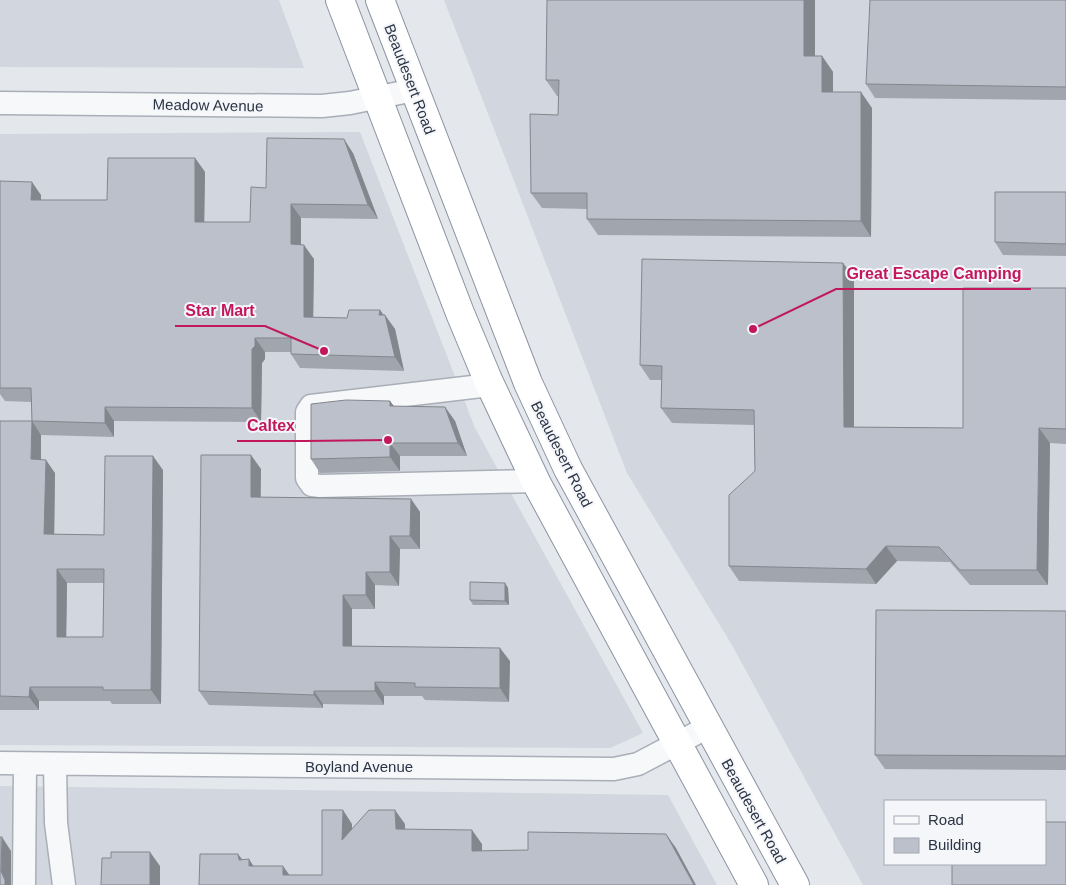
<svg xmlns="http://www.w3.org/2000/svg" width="1066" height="885" font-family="Helvetica,sans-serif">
  <rect width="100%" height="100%" fill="#e4e7ec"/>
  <!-- built -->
  <path fill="#d2d6de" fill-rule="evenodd" d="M 0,0 L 279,0 L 304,68 L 0,67 Z
    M 444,0 L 1066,0 L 1066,885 L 863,885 L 732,645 L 627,473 ZM 885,801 L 1045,801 L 1045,864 L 885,864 Z
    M 360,132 L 475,428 L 643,733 L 610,748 L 0,745 L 0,134 Z
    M 0,786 L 668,795 L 717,885 L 0,885 Z"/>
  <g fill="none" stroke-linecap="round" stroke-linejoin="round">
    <defs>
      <path id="minor" d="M 0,103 L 322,106 L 350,103 L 414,90
        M 490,385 L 311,406 L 307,412 L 307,478 L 312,485 L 320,486 L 535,481
        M 0,763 L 614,769 L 638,764 L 708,727
        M 55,764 L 56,823 L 64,885
        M 24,885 L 25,764"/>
      <path id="highway" d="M 340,0 L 460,313 L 488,380 L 537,484 L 754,885
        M 380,0 L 528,383 L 568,469 L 795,885"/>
    </defs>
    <!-- minor casing -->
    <use href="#minor" stroke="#a9aeb7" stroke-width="25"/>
    <!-- highway casing -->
    <use href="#highway" stroke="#8b94a3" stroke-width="30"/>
    <!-- minor -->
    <use href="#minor" stroke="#f7f8fa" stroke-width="22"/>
    <!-- highway -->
    <use href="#highway" stroke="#fff" stroke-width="28"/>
  </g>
  <!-- wall -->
  <path fill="#a1a5ae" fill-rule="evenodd" d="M 547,0 L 815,0 L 815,56 L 822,56 L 833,72 L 833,92 L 872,108 L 871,237 L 598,235 L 587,219 L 587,209 L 542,208 L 531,193 L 558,115 L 559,96 L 557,96 L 546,80 Z
    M 1066,0 L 1066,100 L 875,98 L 866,84 Z
    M 353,153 L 378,219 L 301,218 L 301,245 L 314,259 L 313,317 L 347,318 L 380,310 L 395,329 L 404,371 L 300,368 L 291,354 L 291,352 L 265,352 L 265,359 L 262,363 L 261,422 L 114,421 L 114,437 L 41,435 L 41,460 L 55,473 L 54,534 L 104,535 L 163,470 L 161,704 L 112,704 L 110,701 L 39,701 L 39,710 L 0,710 L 0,421 L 32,421 L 31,402 L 5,401 L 0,394 L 0,181 L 41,195 L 41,200 L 107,200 L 195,158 L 205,172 L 204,222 L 250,222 L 266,188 ZM 67,583 L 104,583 L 103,637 L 66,637 Z
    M 1066,192 L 1066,256 L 1003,255 L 995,242 Z
    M 843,263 L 854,278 L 854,427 L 963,428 L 1066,288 L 1066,444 L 1050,443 L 1048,585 L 970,585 L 950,562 L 897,561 L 876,584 L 739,581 L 729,566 L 755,471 L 754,425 L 672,423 L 661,408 L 662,380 L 650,380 L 640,365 Z
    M 390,401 L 394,407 L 445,407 L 455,421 L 467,456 L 400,456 L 400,471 L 320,473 L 311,459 Z
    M 261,469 L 261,497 L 411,499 L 420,512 L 420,549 L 400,549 L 399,586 L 375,585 L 375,609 L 352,609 L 352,646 L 510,661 L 509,702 L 425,700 L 422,696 L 384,696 L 384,705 L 323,704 L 323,708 L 209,705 L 199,691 Z
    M 505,583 L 508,588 L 509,605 L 473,605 L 470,600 Z
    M 1066,611 L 1066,770 L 885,769 L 875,755 Z"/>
  <!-- shaded-wall -->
  <path fill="#83868d" d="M 804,0 L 815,0 L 815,72 L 804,56 Z
    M 822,56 L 833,72 L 833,107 L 822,92 Z
    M 861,92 L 872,108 L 871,237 L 861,221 Z
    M 344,139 L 353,153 L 378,219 L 368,205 Z
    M 195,158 L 205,172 L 204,236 L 195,222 Z
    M 32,182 L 41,195 L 41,214 L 31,200 Z
    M 291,204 L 301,218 L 301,258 L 291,244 Z
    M 304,245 L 314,259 L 313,331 L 304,317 Z
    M 843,263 L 854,278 L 854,442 L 844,427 Z
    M 380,310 L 386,319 L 385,315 L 395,329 L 404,371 L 395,357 L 379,315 Z
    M 255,338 L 265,352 L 265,359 L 262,363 L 261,422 L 252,408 L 252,349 Z
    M 390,401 L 400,414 L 390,406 Z
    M 105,407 L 114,421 L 114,437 L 105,423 Z
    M 445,407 L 455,421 L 467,456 L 458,443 Z
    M 32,421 L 41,435 L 41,473 L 31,459 Z
    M 1039,428 L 1050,443 L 1048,585 L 1037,570 Z
    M 390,443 L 400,456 L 400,471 L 390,457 Z
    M 251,455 L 261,469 L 260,510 L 251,497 Z
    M 153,456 L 163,470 L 161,704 L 151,690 Z
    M 46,460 L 55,473 L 54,548 L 44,534 Z
    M 411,499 L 420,512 L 420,549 L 410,536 Z
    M 390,536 L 400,549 L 399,586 L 390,572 Z
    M 886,546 L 897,561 L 876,584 L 866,569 Z
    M 57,569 L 67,583 L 66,651 L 57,637 Z
    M 366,572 L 375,585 L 375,609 L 366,595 Z
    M 505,583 L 508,588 L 509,605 L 505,601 Z
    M 343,595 L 352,609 L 352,659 L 343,646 Z
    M 500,648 L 510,661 L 509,702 L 500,688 Z
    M 375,682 L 384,696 L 384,705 L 375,691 Z
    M 30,687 L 39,701 L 39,710 L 29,697 Z
    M 314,691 L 323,704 L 323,708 L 314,695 Z
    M 343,810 L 352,824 L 352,854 L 342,840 Z
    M 395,810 L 405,824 L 405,843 L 396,829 Z
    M 472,830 L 482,844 L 482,865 L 472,851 Z
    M 666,834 L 676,848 L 696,885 L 694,885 Z
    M 2,837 L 11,851 L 11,885 L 5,885 L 1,871 Z
    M 150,852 L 160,866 L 160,885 L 150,885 Z
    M 238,854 L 248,867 L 239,860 Z
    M 249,859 L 258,873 L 249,866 Z
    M 283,866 L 293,880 L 283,875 Z"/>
  <!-- building -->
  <path fill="#bbc0ca" stroke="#83868d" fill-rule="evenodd" d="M 547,0 L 804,0 L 804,56 L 822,56 L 822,92 L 861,92 L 861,221 L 587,219 L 587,193 L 531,193 L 530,114 L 558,115 L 559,80 L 546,80 Z
    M 870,0 L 1066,0 L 1066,87 L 866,84 Z
    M 267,138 L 344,139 L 368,205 L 291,204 L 291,244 L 304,245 L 304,317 L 347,318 L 349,310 L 380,310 L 379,315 L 385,315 L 395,357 L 291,354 L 291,338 L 255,338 L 255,346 L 252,349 L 252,408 L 105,407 L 105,423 L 32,421 L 31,388 L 0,388 L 0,181 L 32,182 L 31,200 L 107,200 L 108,158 L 195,158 L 195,222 L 250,222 L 251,187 L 266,188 Z
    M 995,192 L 1066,192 L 1066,244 L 995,242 Z
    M 642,259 L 843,263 L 844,427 L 963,428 L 963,288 L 1066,288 L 1066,429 L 1039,428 L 1037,570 L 960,570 L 939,547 L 886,546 L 866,569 L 729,566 L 729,495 L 755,471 L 754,410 L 661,408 L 662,366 L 640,365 Z
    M 346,400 L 390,401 L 390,406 L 445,407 L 458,443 L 390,443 L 390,457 L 311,459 L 311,404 Z
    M 0,421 L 32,421 L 31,459 L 46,460 L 44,534 L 104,535 L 105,456 L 153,456 L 151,690 L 103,690 L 103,687 L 30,687 L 29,697 L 0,696 ZM 57,569 L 104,569 L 103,637 L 57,637 Z
    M 201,455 L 251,455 L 251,497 L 411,499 L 410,536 L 390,536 L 390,572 L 366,572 L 366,595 L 343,595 L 343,646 L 500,648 L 500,688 L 415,687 L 415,683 L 375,682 L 375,691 L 314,691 L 314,695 L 199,691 Z
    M 470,582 L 505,583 L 505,601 L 470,600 Z
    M 876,610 L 1066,611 L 1066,756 L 875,755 Z
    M 322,810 L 343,810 L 342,840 L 369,810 L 395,810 L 396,829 L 472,830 L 472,851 L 528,850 L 528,832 L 666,834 L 694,885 L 199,885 L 200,854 L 238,854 L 239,860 L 249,859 L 249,866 L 283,866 L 283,875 L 322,875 Z
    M 1045,822 L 1066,822 L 1066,885 L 952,885 L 952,864 L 1045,864 Z
    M 0,837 L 2,837 L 1,871 L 5,880 L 5,885 L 0,885 Z
    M 111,852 L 150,852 L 150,885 L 101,885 L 102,858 L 111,858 Z"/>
  <g text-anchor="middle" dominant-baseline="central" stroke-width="4" stroke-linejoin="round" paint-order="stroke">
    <!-- street labels -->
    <g font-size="15" fill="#2b3445" stroke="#f4f6f9">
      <text transform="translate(410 79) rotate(69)">Beaudesert Road</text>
      <text transform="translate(208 105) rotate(1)">Meadow Avenue</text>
      <text transform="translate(562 454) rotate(63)">Beaudesert Road</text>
      <text x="359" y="766">Boyland Avenue</text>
      <text transform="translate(754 811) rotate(61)">Beaudesert Road</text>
    </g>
  </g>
  <!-- callouts -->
  <path fill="none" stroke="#c2185b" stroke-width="2" d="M753 329L836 289H1031M324 351L265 326H175M388 440L305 441H237"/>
  <g fill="#c2185b" stroke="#f4f6f9" stroke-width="2">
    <circle cx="753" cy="329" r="5"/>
    <circle cx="324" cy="351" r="5"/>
    <circle cx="388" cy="440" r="5"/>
  </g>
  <g font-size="16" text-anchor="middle" font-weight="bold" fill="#c2185b" stroke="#f4f6f9" stroke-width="4" stroke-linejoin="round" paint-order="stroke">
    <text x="934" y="279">Great Escape Camping</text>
    <text x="220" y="316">Star Mart</text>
    <text x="271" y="431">Caltex</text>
  </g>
  <!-- legend -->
  <rect x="884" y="800" width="162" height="65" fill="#f4f6f9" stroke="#a4a8b1"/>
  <rect x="894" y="816" width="25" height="8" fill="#f7f8fa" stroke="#a4a8b1"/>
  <text x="928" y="825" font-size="15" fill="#2b3445">Road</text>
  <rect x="894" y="838" width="25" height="15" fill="#bbc0ca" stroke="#a4a8b1"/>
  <text x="928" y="850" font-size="15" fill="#2b3445">Building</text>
</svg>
